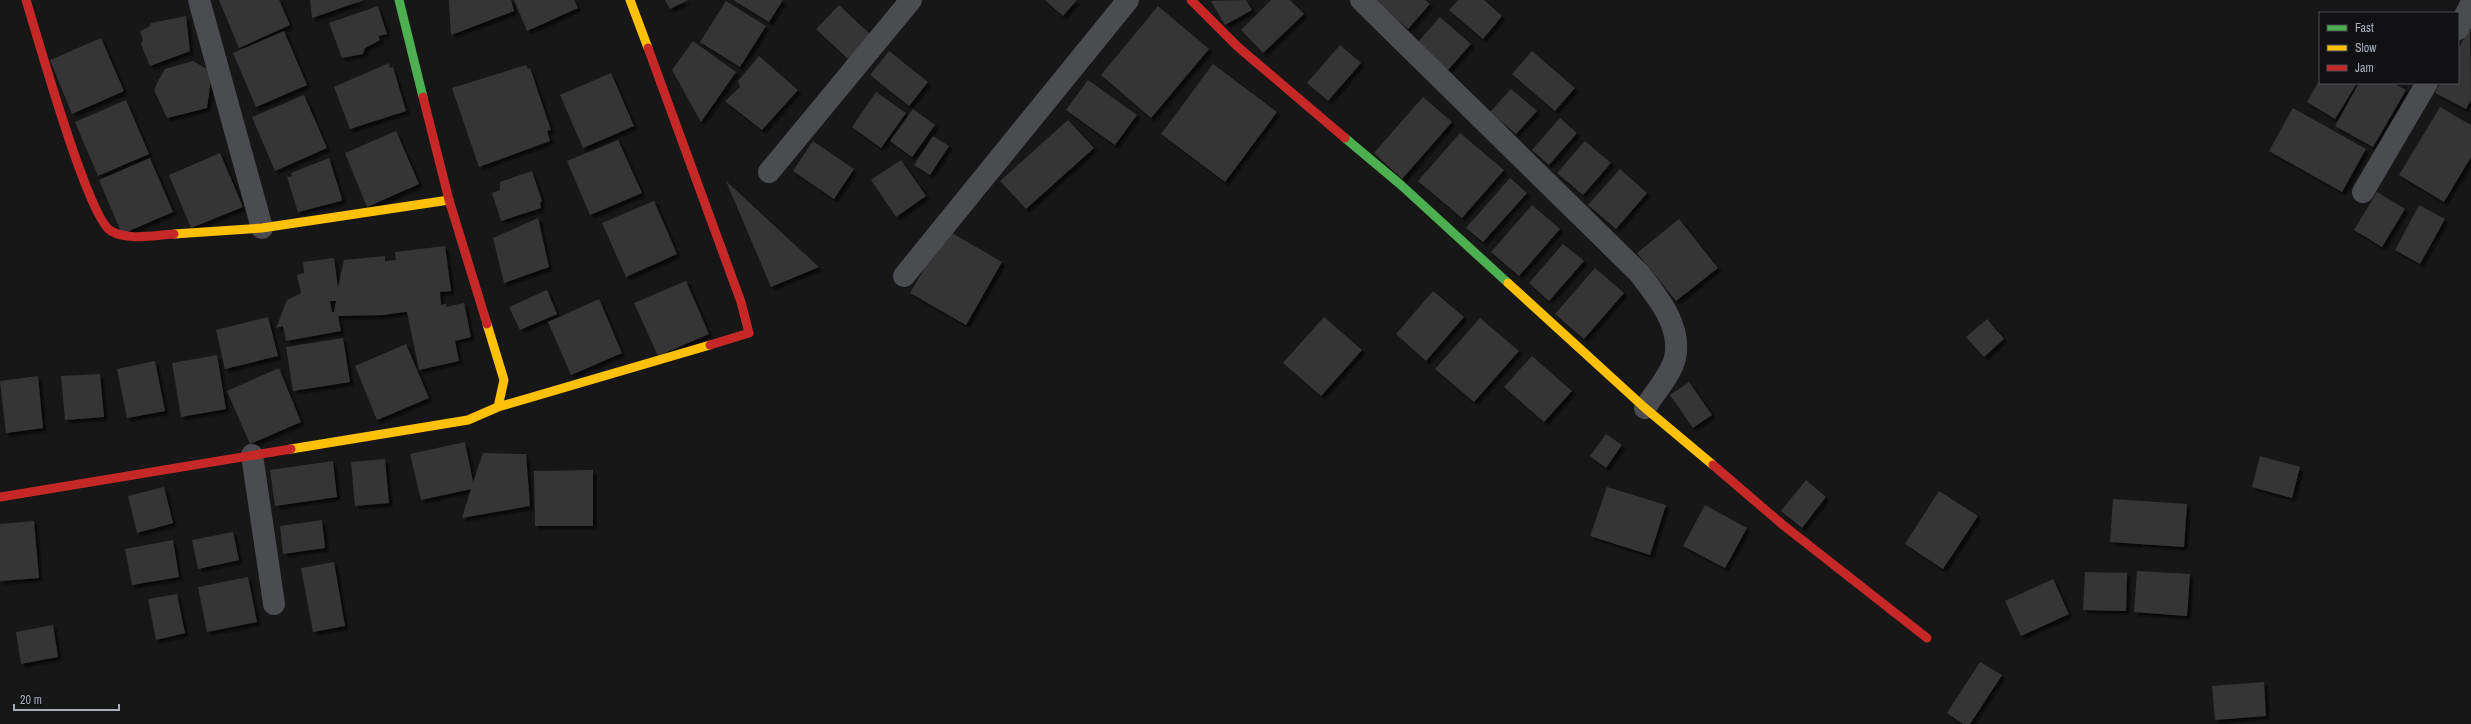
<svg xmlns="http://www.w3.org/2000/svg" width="2471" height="724" font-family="'Archivo Narrow',sans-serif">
  <defs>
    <filter id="shadow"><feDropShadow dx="3.5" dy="3.5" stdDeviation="1" flood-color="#0009"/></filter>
  </defs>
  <rect width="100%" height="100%" fill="#171717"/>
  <!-- building -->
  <path fill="#353536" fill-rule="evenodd" filter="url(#shadow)" d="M 219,0 L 279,0 L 290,25 L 239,48 Z
    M 310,0 L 364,0 L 312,18 Z
    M 449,0 L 511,0 L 514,11 L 451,35 Z
    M 514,0 L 574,0 L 578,8 L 527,31 Z
    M 665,0 L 688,0 L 670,9 Z
    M 733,0 L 783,0 L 769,22 Z
    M 1045,0 L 1077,0 L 1063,16 Z
    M 1246,0 L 1252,10 L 1225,25 L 1211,1 Z
    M 1271,0 L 1290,0 L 1304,14 L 1263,53 L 1241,30 Z
    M 1374,0 L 1425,0 L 1430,4 L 1408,29 Z
    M 1458,0 L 1484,0 L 1502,16 L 1483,39 L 1449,10 Z
    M 726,1 L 766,26 L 740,67 L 700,42 Z
    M 839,5 L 872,36 L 849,60 L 816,29 Z
    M 378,6 L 387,34 L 378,36 L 380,40 L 365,48 L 363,54 L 342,58 L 329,23 Z
    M 1158,6 L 1209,49 L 1151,118 L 1101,75 Z
    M 186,16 L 190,51 L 150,66 L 141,44 L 143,40 L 140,31 L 149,27 L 151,23 Z
    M 1440,17 L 1471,44 L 1448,70 L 1417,43 Z
    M 2470,27 L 2471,100 L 2466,109 L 2435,93 L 2440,83 L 2458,83 L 2458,50 Z
    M 284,31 L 307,85 L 256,107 L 233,53 Z
    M 101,38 L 124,91 L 72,114 L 50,60 Z
    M 693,41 L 736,72 L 701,122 L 672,70 Z
    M 1340,45 L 1361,63 L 1328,101 L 1307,83 Z
    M 889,51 L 928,82 L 909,106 L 870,75 Z
    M 1532,51 L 1575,88 L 1555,111 L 1512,74 Z
    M 759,56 L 798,90 L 762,130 L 725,101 L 740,87 L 738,81 Z
    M 193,61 L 212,72 L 207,108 L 167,118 L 154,90 L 158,81 L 165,69 Z
    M 389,63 L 390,68 L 393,67 L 406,111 L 350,129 L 334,87 Z
    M 1213,64 L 1277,112 L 1225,182 L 1161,134 Z
    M 526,65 L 528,69 L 530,68 L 551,130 L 547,131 L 550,141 L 479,167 L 452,88 Z
    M 611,73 L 634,126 L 583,148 L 560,95 Z
    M 2320,79 L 2320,83 L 2357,83 L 2335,119 L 2307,102 Z
    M 1088,80 L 1137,115 L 1115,145 L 1066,110 Z
    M 2359,83 L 2393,83 L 2406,90 L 2373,147 L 2335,126 Z
    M 1511,89 L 1537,111 L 1516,134 L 1490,112 Z
    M 876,92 L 906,113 L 881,148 L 852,127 Z
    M 304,95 L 327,148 L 275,171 L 252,117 Z
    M 1423,97 L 1452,122 L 1402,179 L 1374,153 Z
    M 126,100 L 149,154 L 98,176 L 75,122 Z
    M 2440,107 L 2471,125 L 2471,157 L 2444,202 L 2399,175 Z
    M 2293,108 L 2366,149 L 2342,192 L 2269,151 Z
    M 913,109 L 935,125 L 912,157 L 890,141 Z
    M 1560,118 L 1577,133 L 1549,165 L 1532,150 Z
    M 1068,120 L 1094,148 L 1026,209 L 1000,181 Z
    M 396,131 L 419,184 L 367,207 L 345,153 Z
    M 1460,133 L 1504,170 L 1462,218 L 1418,181 Z
    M 933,136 L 949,146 L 930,175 L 914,165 Z
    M 618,140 L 642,193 L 590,215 L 567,161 Z
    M 813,141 L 854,169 L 834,199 L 793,171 Z
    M 1585,141 L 1611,163 L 1583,195 L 1557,173 Z
    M 220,153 L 243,207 L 191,228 L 169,175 Z
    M 150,158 L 173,212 L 122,234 L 99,180 Z
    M 329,158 L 342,199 L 341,201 L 298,212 L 287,177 L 292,176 L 291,173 Z
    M 901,160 L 926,196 L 896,217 L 871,180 Z
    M 1620,169 L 1647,193 L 1616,229 L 1588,205 Z
    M 532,171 L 542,201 L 540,203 L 541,208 L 501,221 L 492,193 L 500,190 L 500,182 Z
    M 1510,178 L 1527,193 L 1483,242 L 1466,228 Z
    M 726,181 L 819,267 L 771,287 Z
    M 2377,192 L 2405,209 L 2382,247 L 2354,230 Z
    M 654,201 L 677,254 L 626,277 L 602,223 Z
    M 1532,205 L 1560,229 L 1519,276 L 1491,252 Z
    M 2419,205 L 2445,219 L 2420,264 L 2395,250 Z
    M 538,218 L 549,267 L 504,283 L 493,238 Z
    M 1679,219 L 1718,268 L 1676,301 L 1637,253 Z
    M 947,230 L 1002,262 L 966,325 L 910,293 Z
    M 1563,244 L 1584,261 L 1549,301 L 1529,283 Z
    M 445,246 L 451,291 L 440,292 L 441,305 L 446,304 L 446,307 L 464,303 L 471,337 L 455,341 L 459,361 L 419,370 L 407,312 L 412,311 L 383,315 L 338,316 L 341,331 L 286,341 L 283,326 L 276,328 L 287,300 L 301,293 L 297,275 L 304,273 L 303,262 L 334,258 L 338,288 L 344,260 L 385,256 L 385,261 L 396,260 L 395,252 ZM 330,301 L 336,301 L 334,312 L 332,312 Z
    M 1595,268 L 1624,293 L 1584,339 L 1555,314 Z
    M 686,281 L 709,334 L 658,356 L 634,303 Z
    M 547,290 L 557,314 L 520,330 L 509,307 Z
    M 1433,291 L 1464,317 L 1426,361 L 1396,334 Z
    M 599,299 L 622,353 L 571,375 L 548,322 Z
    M 268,317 L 278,356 L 225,369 L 216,330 Z
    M 1324,317 L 1362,350 L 1321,396 L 1283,363 Z
    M 1480,318 L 1519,351 L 1474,402 L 1435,369 Z
    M 1987,319 L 2004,339 L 1984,357 L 1966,337 Z
    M 343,338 L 350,382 L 293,391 L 286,347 Z
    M 406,344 L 429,398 L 377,420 L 355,366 Z
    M 217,355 L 226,409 L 181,417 L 172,363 Z
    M 1532,356 L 1572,391 L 1544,422 L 1504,387 Z
    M 155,361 L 165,411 L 127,418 L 117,369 Z
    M 279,368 L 301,422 L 250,444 L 227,391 Z
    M 100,374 L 104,417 L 65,420 L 61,376 Z
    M 38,376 L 43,428 L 6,433 L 0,381 Z
    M 1689,382 L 1712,415 L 1693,428 L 1670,395 Z
    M 1606,434 L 1622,445 L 1606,468 L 1590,456 Z
    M 465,442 L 473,482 L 483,453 L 526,454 L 530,506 L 462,518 L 471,489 L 421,500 L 410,454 Z
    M 2260,456 L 2300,467 L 2292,498 L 2252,487 Z
    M 385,459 L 389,503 L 355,506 L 351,462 Z
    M 333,461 L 337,497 L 275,506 L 270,470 Z
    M 593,470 L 593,526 L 535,526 L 534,471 Z
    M 1806,480 L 1826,497 L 1802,528 L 1781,511 Z
    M 164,487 L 173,523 L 137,533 L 128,496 Z
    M 1607,487 L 1666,505 L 1650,555 L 1590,536 Z
    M 1939,491 L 1978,516 L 1943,569 L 1905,544 Z
    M 2113,499 L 2187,504 L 2184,547 L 2110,542 Z
    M 1705,505 L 1747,528 L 1725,568 L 1683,546 Z
    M 322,520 L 325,548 L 283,554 L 280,526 Z
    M 34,521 L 39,578 L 0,581 L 0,524 Z
    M 233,532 L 239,560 L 198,569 L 192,540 Z
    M 173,540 L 179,577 L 132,585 L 125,549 Z
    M 334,562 L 345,626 L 313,632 L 301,568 Z
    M 2137,571 L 2190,574 L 2187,616 L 2134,612 Z
    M 2085,572 L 2127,573 L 2126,611 L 2083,610 Z
    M 248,577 L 257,622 L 207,632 L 198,587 Z
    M 2053,579 L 2069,614 L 2021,636 L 2005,601 Z
    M 177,594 L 185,633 L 156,640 L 148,599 Z
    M 53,625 L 58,657 L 21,664 L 16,632 Z
    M 1980,662 L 2002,675 L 1970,724 L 1963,724 L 1947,713 Z
    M 2264,682 L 2266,716 L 2215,720 L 2212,686 Z"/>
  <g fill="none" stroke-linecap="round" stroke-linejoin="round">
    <!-- street -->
    <path stroke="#4b4c50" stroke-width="22" d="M 199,0 L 262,228
      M 1361,0 L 1639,273 C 1657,297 1682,325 1675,358 C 1671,375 1654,393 1645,408
      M 2458,29 L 2471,4
      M 769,172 L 911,0
      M 2363,192 L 2427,83
      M 904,276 L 1128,0
      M 252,455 L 274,604"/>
    <!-- fast -->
    <path stroke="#4caf50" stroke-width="9" d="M 399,0 L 423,97
      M 1345,138 L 1401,185 L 1508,283"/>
    <!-- slow -->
    <path stroke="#ffc107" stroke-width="9" d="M 630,0 L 648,48
      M 174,234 L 262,228 L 449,200
      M 1508,283 L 1645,408 L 1713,465
      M 498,407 L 710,345
      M 291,449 L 468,420 L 498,407 L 504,380 L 487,324"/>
    <!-- jam -->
    <path stroke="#c62828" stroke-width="9" d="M 26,0 C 37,35 88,219 111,231 C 129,241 154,235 174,234
      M 1191,0 L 1238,47 L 1345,138
      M 648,48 L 741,302 L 749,333 L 710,345
      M 423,97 L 449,200 L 487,324
      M 1713,465 L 1783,525 L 1927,638
      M 0,497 L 291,449"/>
  </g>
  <!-- legend -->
  <rect x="2319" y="12" width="140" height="72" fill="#111113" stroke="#4d4f55"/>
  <rect x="2327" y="25" width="20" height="6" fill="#4caf50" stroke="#4d4f55"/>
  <text x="2355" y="32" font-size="12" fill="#a8adb8">Fast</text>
  <rect x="2327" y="45" width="20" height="6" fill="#ffc107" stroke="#4d4f55"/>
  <text x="2355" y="52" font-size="12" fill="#a8adb8">Slow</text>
  <rect x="2327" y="65" width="20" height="6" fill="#c62828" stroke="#4d4f55"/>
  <text x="2355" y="72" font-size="12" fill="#a8adb8">Jam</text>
  <!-- scale -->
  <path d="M14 704v6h105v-6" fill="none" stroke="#a8adb8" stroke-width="2"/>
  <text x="20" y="704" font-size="12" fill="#a8adb8" stroke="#111113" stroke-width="3" paint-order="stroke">20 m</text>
</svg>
